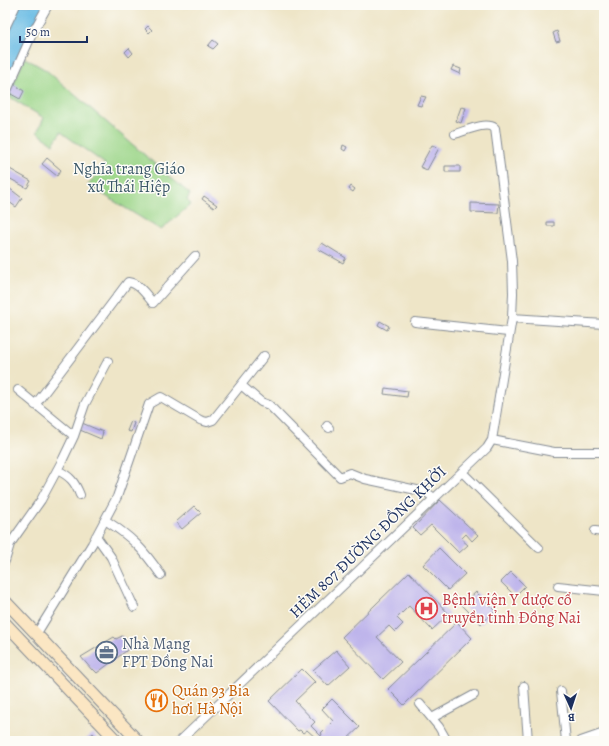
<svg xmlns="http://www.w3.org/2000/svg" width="609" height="746" font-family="Alegreya,serif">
  <rect width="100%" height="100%" fill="#fdfcf7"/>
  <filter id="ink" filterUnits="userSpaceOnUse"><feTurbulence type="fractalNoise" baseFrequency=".025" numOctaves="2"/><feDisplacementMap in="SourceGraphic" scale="8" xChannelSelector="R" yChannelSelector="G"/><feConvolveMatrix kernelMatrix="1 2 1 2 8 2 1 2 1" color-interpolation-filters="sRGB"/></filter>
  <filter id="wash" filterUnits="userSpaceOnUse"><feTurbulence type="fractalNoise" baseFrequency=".012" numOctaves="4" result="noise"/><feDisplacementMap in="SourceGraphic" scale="16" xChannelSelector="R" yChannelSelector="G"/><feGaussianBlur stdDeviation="0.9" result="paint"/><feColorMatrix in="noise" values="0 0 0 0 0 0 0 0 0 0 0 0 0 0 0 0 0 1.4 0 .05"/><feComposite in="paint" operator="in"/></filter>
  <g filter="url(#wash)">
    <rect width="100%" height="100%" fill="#eee5c7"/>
    <!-- green -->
    <path fill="#9dd68a" stroke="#5c8274" d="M 25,58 L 46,70 L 190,194 L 187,200 L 191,204 L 161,230 L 88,185 L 105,164 L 61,132 L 53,144 L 37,132 L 44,118 L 8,96 Z"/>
    <!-- water -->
    <path fill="#67bbe4" stroke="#4175a1" d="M 19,5 L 44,5 L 5,87 L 5,36 Z"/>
    <g id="blocks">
      <!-- building -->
      <path fill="#bdb4eb" d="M 148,26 L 152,30 L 149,33 L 145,29 Z
        M 557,31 L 560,41 L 556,42 L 553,33 Z
        M 213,40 L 218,44 L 213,49 L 208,46 Z
        M 129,48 L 133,53 L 129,57 L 125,52 Z
        M 453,66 L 461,69 L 460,74 L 451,70 Z
        M 14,84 L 24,91 L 20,99 L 9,93 Z
        M 421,96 L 426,97 L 421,106 L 417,105 Z
        M 461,107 L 466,108 L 461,123 L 456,121 Z
        M 343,145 L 347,147 L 345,151 L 342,149 Z
        M 432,145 L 439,148 L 427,170 L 420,167 Z
        M 47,158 L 61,170 L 57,176 L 42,164 Z
        M 445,166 L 460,166 L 460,172 L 445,172 Z
        M 8,168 L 31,181 L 27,188 L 5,176 Z
        M 5,185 L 22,198 L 16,207 L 5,199 Z
        M 351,186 L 355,189 L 353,192 L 349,189 Z
        M 204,196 L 217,205 L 214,208 L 202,199 Z
        M 471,203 L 499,204 L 498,213 L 471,212 Z
        M 547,222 L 554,222 L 554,226 L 547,226 Z
        M 322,243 L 346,258 L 343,263 L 318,249 Z
        M 380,321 L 389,326 L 387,330 L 378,325 Z
        M 385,388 L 408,391 L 407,397 L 384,394 Z
        M 131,421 L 134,423 L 131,432 L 127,431 Z
        M 82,423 L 103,432 L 101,439 L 80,430 Z
        M 440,500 L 478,535 L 472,541 L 466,534 L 461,539 L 468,545 L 459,553 L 431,525 L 420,535 L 413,528 Z
        M 194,506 L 201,513 L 182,529 L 176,522 Z
        M 439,548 L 465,574 L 448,590 L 423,565 Z
        M 409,572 L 449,614 L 432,630 L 409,606 L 397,618 L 403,624 L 395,632 L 389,626 L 377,637 L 401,662 L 383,679 L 342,637 Z
        M 511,572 L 525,586 L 515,596 L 501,582 Z
        M 476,592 L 495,611 L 481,624 L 462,605 Z
        M 457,622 L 472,638 L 404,705 L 388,689 Z
        M 122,636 L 130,648 L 97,673 L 93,669 L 92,670 L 81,657 L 114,637 L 116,639 Z
        M 336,650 L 350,666 L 328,686 L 313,670 Z
        M 302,669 L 315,682 L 295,701 L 315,722 L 311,726 L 321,736 L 322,734 L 321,733 L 333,721 L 322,709 L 332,699 L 360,727 L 345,741 L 313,741 L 316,738 L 307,730 L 303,733 L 300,730 L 298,731 L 269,701 Z
        M 93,733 L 100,741 L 84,741 Z"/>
    </g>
  </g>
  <g filter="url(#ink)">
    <use href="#blocks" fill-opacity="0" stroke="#848a92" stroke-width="1"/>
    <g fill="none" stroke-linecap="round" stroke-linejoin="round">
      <defs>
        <path id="minor" d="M 5,28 L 16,5
          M 5,69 L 14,76
          M 5,95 L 33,32 L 48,5
          M 455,134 C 466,131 485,121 495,128 L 512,261 L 513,293 L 512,318 L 492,440
          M 512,318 L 604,324
          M 415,322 L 508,332
          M 241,385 L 261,402 L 269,405 L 340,477 L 350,473 L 365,479 L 426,492 L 434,498
          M 18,390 L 74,436
          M 35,405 L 128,282 C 139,283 147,296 153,303 L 195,256
          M 327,426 L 329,428
          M 57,470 C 70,476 75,482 80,495
          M 462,472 L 539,548
          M 105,520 C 132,537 143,549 161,575
          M 595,531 L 604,532
          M 96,536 L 111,557 L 134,607
          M 5,561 L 10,544 L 41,500 L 63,459 L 74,436 L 85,404 L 108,361
          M 558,586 L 604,591
          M 37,633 L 92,544 L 117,497 L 149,404 L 161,397 L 200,420 L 207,422 L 213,420 L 264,356
          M 524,686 L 528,741
          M 561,691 L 566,741
          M 420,704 L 439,727 L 447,741
          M 432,718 L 474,695
          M 180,741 L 487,448 L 492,440 L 554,452 L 604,452
          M 581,741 L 604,733"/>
        <path id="secondary" d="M 5,601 L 138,741
          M 5,623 L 117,741"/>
      </defs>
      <!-- minor casing -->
      <use href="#minor" stroke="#848a92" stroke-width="10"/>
      <!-- secondary casing -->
      <use href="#secondary" stroke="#848a92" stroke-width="13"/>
      <!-- minor -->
      <use href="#minor" stroke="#fff" stroke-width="8"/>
      <!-- secondary -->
      <use href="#secondary" stroke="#fbe6c3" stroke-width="11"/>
    </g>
  </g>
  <!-- icons -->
  <defs>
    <symbol id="hospital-ring" viewBox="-11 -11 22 22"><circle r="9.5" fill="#fdfcf7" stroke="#e0444e" stroke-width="1.5"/><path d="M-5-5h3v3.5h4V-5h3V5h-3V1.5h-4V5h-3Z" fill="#e0444e"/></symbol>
    <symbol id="office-ring" viewBox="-11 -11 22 22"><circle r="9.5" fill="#fdfcf7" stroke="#5c6f8a" stroke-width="1.5"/><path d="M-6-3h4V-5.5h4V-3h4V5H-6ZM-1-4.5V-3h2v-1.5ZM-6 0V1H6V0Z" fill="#5c6f8a"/></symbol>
    <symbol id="restaurant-ring" viewBox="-11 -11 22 22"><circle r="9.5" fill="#fdfcf7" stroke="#e8710a" stroke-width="1.5"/><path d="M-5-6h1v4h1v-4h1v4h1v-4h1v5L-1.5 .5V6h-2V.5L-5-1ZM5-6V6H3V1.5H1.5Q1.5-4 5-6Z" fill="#e8710a"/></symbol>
  </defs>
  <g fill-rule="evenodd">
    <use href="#hospital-ring" x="414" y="596" width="25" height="25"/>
    <use href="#office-ring" x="94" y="640" width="25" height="25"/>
    <use href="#restaurant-ring" x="144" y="688" width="25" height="25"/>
  </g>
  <g text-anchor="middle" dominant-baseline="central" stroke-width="3" stroke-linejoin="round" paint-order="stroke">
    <!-- park labels -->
    <g font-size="16" fill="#3c5969" stroke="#fdfcf7">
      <text x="129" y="169">Nghĩa trang Giáo<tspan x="129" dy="18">xứ Thái Hiệp</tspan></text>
    </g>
    <!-- street labels -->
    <g font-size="16" fill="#1b2f5e" stroke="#fdfcf7">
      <text transform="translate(368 542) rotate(-44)">HẺM 807 ĐƯỜNG ĐỒNG KHỞI</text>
    </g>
    <!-- health labels -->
    <g font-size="16" fill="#be3a42" stroke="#fdfcf7" text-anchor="start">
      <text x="442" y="600">Bệnh viện Y dược cổ<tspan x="442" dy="18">truyền tỉnh Đồng Nai</tspan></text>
    </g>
    <!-- service labels -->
    <g font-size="16" fill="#4e5e75" stroke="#fdfcf7" text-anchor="start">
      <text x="122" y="644">Nhà Mạng<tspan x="122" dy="18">FPT Đồng Nai</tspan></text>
    </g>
    <!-- food labels -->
    <g font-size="16" fill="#c56008" stroke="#fdfcf7" text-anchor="start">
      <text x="172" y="691">Quán 93 Bia<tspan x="172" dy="18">hơi Hà Nội</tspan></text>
    </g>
  </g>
  <!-- margin -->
  <rect width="609" height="746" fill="none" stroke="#fdfcf7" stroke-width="20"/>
  <!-- north arrow -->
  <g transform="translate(571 708) rotate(177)" stroke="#fdfcf7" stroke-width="3" paint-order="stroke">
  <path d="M0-3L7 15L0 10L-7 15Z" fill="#1b2f5e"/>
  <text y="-6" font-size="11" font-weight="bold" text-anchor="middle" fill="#1b2f5e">B</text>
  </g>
  <!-- scale -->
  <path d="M20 36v6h67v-6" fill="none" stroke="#1b2f5e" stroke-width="2"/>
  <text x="26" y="36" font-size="12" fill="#1b2f5e" stroke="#fdfcf7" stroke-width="3" paint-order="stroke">50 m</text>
</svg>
